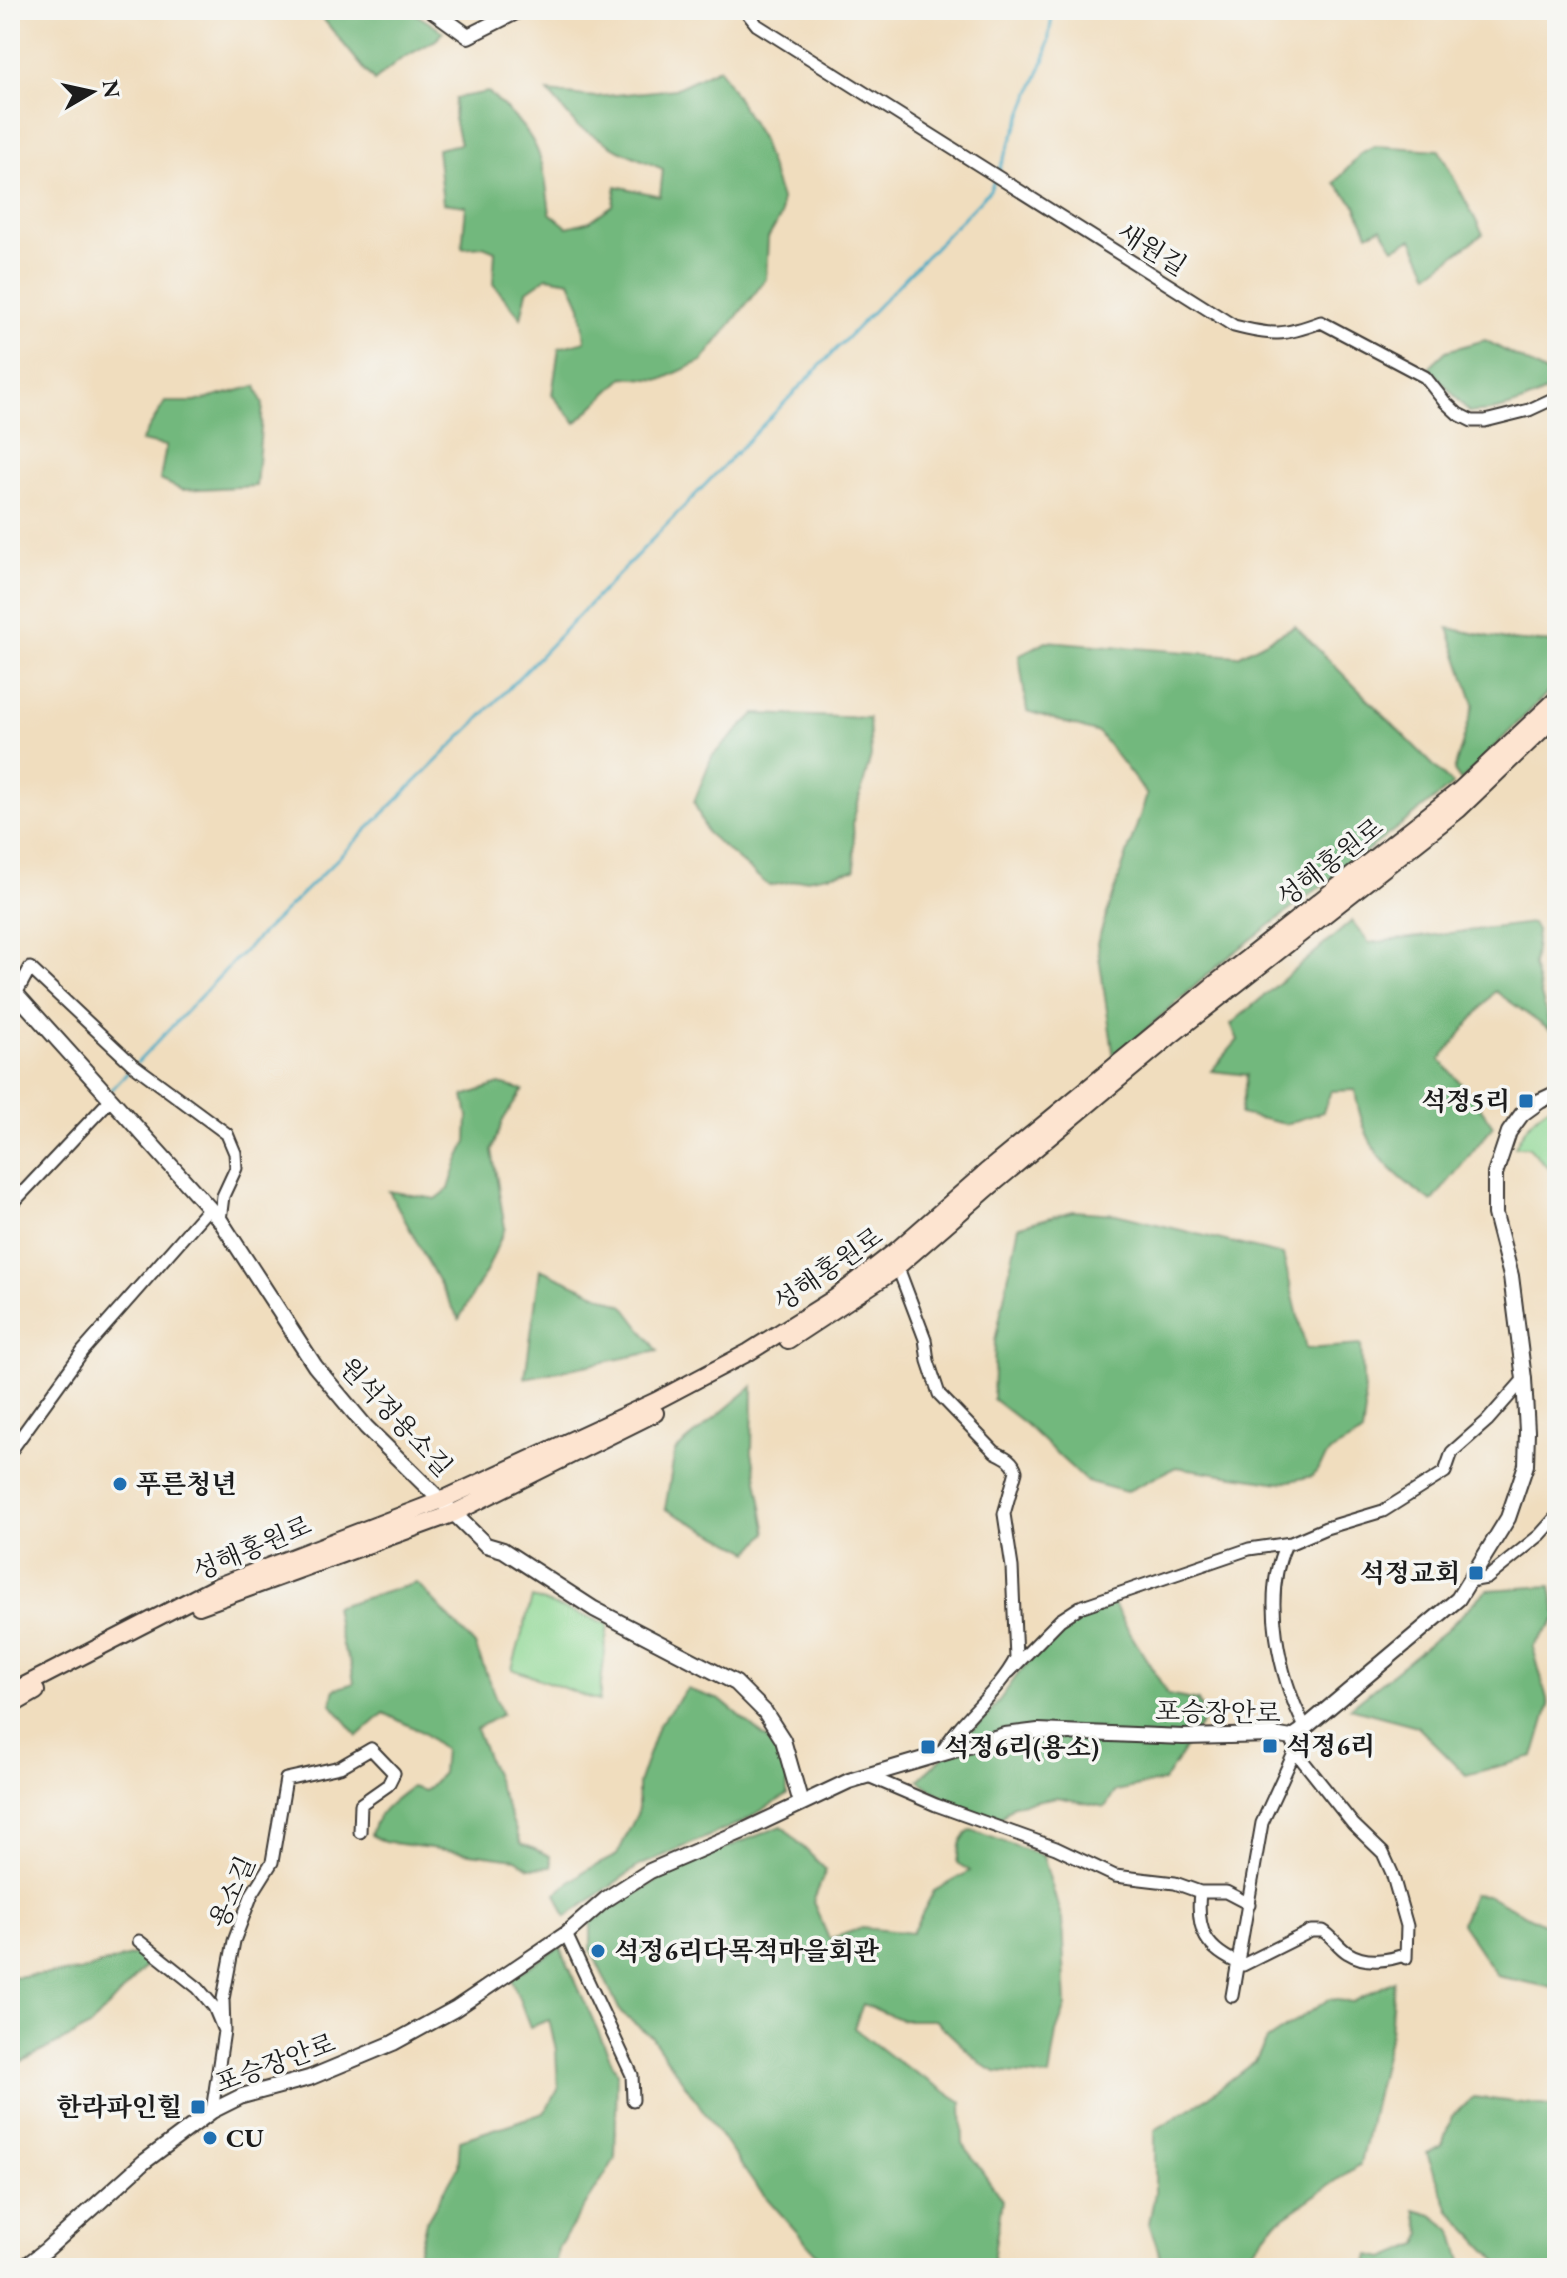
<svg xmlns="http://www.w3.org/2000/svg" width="1567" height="2278" font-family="'EB Garamond','Noto Serif KR',serif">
  <rect width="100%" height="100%" fill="#f6f6f2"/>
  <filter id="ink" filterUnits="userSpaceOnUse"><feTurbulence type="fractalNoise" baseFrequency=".0125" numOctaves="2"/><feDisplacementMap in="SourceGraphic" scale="16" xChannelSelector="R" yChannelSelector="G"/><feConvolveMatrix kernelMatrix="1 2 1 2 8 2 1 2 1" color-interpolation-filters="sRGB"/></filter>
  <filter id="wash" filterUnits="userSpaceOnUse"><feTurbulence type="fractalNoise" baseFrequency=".006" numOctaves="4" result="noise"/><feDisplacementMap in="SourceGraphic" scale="32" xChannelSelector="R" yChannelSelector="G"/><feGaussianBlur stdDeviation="1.8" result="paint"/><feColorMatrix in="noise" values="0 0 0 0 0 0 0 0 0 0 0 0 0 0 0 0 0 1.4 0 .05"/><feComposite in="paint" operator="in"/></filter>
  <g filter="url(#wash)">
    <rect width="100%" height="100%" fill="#f0ddbe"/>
    <!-- green -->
    <path fill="#8dd793" stroke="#547a58" stroke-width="2" d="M 1557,1103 L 1557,1177 L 1529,1147 L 1515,1147 C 1522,1130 1539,1109 1557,1103 Z
      M 532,1598 L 608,1624 L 599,1701 L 512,1669 Z"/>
    <!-- forest -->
    <path fill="#72b87d" stroke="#476a4c" stroke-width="2" d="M 321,10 L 409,10 L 444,32 L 436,40 L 401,59 L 374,81 L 324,20 Z
      M 719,68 L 761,138 L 781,199 L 781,216 L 768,238 L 766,279 L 702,361 L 661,380 L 624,377 L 576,423 L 552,395 L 559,348 L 585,341 L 581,306 L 570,281 L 547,277 L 527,291 L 521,318 L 493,284 L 495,251 L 483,246 L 462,248 L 466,206 L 443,203 L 437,149 L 460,144 L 454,119 L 455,98 L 488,92 C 537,137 542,146 550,213 L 567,227 L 590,221 L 613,205 L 616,186 L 660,196 L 663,169 L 619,150 L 577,126 L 548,92 L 595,97 L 675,89 Z
      M 1374,146 L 1439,150 L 1483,234 L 1429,274 L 1412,239 L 1394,248 L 1381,228 L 1368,234 L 1356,206 L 1335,183 L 1361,153 Z
      M 1485,340 L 1550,375 L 1555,387 C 1529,401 1499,414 1469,412 L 1429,367 L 1446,351 Z
      M 256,386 L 263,405 L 256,486 L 182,490 L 160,480 L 166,446 L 141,441 L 165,402 L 195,402 Z
      M 1295,626 L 1453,785 L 1222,962 L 1114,1058 L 1097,943 L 1147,795 L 1099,733 L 1027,711 L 1019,656 L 1046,641 L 1238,656 Z
      M 1448,628 L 1506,640 L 1557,643 L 1557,683 L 1461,781 L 1454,771 L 1474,704 Z
      M 755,714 L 869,718 L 871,756 L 853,821 L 855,870 L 769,886 L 707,833 L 694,802 L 712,756 Z
      M 1352,921 L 1369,943 L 1532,923 L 1537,932 L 1533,966 L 1551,1031 L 1495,991 L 1440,1060 L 1473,1097 L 1493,1126 L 1432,1202 C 1385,1168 1364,1149 1355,1090 L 1331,1091 L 1323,1112 L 1285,1124 L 1240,1114 L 1247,1075 L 1211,1071 L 1238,1040 L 1231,1024 Z
      M 499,1084 L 523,1090 L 503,1120 L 492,1150 L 505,1228 L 487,1270 L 459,1319 L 389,1191 L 436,1199 L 449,1189 L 457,1163 L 467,1142 L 468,1116 L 464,1096 Z
      M 1073,1211 L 1116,1214 L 1283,1255 L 1306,1349 L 1361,1345 L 1365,1411 L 1362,1434 L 1330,1452 L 1313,1476 L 1280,1483 L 1176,1467 L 1126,1492 L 1086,1481 L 1025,1424 L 993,1399 L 995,1341 L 1019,1226 Z
      M 540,1269 L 624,1306 L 658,1351 L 525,1378 Z
      M 753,1386 L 752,1453 L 767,1533 L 750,1552 L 665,1509 L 675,1451 Z
      M 417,1583 L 475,1645 L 502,1714 L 476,1729 L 521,1843 L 550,1856 L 552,1867 L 530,1868 L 516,1859 L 384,1842 L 371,1835 C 376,1811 392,1802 411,1787 L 425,1791 L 442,1773 L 444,1749 L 422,1732 L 384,1713 L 358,1736 L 331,1704 L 335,1689 L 354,1683 L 351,1664 L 342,1646 L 334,1607 Z
      M 1551,1586 L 1557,1618 L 1533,1647 L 1549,1706 L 1534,1757 L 1466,1775 L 1417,1726 L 1350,1708 L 1446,1630 L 1487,1590 Z
      M 1113,1602 C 1129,1635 1150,1663 1168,1695 L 1198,1701 L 1205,1718 L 1164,1781 L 1116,1791 L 1105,1807 L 1057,1797 L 1014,1805 L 998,1821 L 966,1813 L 918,1780 L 988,1716 L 1018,1674 L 1068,1617 Z
      M 687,1689 L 720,1700 L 773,1744 L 787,1771 L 787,1795 L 744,1821 L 639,1866 L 566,1917 L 556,1893 L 583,1872 L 617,1855 L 638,1812 L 638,1784 L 658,1726 Z
      M 782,1826 L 826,1870 L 813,1902 L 829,1939 L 862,1928 L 912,1933 L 934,1891 L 970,1871 L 957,1863 C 959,1849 959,1837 972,1830 L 1043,1856 L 1062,1920 L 1066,2006 L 1056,2033 L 1049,2077 L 996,2072 L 984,2066 L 935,2020 L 902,2020 L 863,2004 L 854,2028 L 894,2059 L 962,2102 L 963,2144 L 1002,2200 L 993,2260 L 985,2268 L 829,2268 L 755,2185 L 651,2036 L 621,2013 L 591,1950 L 591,1922 L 684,1864 Z
      M 1473,1894 L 1487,1895 L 1557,1931 L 1557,1989 L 1497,1976 L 1461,1923 Z
      M 560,1947 L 617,2073 L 615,2159 L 558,2248 L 555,2268 L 414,2268 L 426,2222 L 458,2167 L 460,2140 L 544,2113 L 558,2090 L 556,2050 L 549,2020 L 530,2027 L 511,1978 Z
      M 140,1953 L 149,1963 L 90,2027 L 23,2061 L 10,2059 L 10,1977 L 78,1972 Z
      M 1394,1981 L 1390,2033 L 1360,2164 L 1274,2224 L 1253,2249 L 1199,2268 L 1164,2268 L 1149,2223 L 1155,2193 L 1155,2130 L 1204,2100 L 1255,2061 L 1267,2040 L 1329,1999 L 1353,2002 Z
      M 1473,2097 L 1557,2107 L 1557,2268 L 1504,2268 L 1449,2210 L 1427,2154 L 1442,2145 L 1452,2116 Z
      M 1415,2210 L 1432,2215 L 1453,2231 L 1464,2268 L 1366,2268 L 1369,2255 L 1385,2258 L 1419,2244 L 1422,2233 Z"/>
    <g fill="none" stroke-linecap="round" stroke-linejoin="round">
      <!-- stream -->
      <path stroke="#44aac4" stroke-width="3" d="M 998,172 L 1046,56 L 1053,10
        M 137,1063 L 238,957 L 471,727 L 990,190 L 995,179
        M 112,1089 L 132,1068"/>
    </g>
  </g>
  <g filter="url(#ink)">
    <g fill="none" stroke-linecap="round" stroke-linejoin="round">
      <defs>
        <path id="minor" d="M 745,10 L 757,25 L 1234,326 C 1273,336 1283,336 1321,322 L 1425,377 L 1444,401 L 1458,414 L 1472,421 L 1485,421 L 1529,410 L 1557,397
          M 16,994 L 30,968 L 131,1063 L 227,1134 L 235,1153 L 236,1168 L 223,1196 L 220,1220
          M 10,1206 L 110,1100
          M 900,1273 L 925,1339 L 928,1361 L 939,1394 L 995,1452 C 1005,1457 1013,1460 1016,1471 L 1004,1514 L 1012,1567 L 1016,1658 C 997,1695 960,1718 941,1754
          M 10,1452 L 83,1351 L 208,1209
          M 1286,1544 C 1261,1597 1279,1676 1305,1727
          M 1469,1581 L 1487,1578 L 1540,1535 L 1557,1516
          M 1009,1672 L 1060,1620 L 1080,1607 L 1249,1549 L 1291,1543 L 1326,1528 L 1383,1511 L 1445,1472 L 1452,1452 L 1487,1421 L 1524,1379
          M 1291,1738 L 1295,1751 L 1353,1824 L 1383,1853 L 1392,1873 L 1407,1926 L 1406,1958
          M 866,1775 L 936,1805 L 1056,1848 L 1115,1876 L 1175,1883 L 1200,1892 L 1226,1892 L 1249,1904
          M 1200,1892 C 1196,1930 1205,1950 1243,1965 L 1311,1931 L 1323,1931 C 1333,1937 1338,1947 1348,1953 C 1365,1964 1389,1961 1406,1954
          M 566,1934 L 632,2075 L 633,2100
          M 139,1941 L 198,1988 L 214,2007 L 224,2031 L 212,2111
          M 1232,1996 L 1262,1823 L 1295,1751
          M 224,2031 L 223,1999 L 234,1941 L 252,1894 L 272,1862 L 286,1779 L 340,1767 L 371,1749 L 394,1773 L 388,1785 L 361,1804 L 360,1832"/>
        <path id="tertiary" d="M 432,10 L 468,36 L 520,10
          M 10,987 L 220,1220 L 315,1366 L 366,1427 L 486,1545 L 503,1550 L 594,1609 L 736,1683 L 765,1712 L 783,1740 L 801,1803
          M 23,2268 L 46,2250 L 144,2162 L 212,2111 L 242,2096 L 309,2078 L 393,2043 L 455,2009 L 566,1934 L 606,1899 L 650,1871 L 745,1830 L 849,1781 L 1005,1735 L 1038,1731 L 1183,1737 L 1274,1735 L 1291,1738 L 1300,1732 L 1458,1599 L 1508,1518 L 1526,1465 L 1527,1431 L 1524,1379 L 1511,1276 L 1495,1214 L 1495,1174 L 1509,1132 L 1522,1114 L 1540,1101 L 1557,1093"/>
        <path id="secondary" d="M 788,1340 L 890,1273 L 988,1188 L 1169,1037 L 1458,810 L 1557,715
          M 199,1606 L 452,1514 L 655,1413
          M 10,1693 L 218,1586 L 442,1500 L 656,1401 L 749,1352 L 835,1298 L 897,1250 L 986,1172 L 1216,983 L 1460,790 L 1557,699
          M 10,1706 L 36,1691"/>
      </defs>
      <!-- minor casing -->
      <use href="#minor" stroke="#3c3934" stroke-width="15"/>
      <!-- tertiary casing -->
      <use href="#tertiary" stroke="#3c3934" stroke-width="18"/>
      <!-- secondary casing -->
      <use href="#secondary" stroke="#3c3934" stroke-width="20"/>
      <!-- minor -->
      <use href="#minor" stroke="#fff" stroke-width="11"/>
      <!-- tertiary -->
      <use href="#tertiary" stroke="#fff" stroke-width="14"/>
      <!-- secondary -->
      <use href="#secondary" stroke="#fde4d0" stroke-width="16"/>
    </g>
  </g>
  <!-- markers -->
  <g fill="#1f6fb2" stroke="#f6f6f2" stroke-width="3">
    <rect x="1518" y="1093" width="16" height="16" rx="4"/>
    <circle cx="120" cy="1484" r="8"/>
    <rect x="1468" y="1565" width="16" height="16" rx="4"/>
    <rect x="1262" y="1738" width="16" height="16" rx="4"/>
    <rect x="920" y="1739" width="16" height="16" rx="4"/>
    <circle cx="598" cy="1951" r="8"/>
    <rect x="190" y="2099" width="16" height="16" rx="4"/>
    <circle cx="210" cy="2138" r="8"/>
  </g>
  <g text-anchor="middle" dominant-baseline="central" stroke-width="7" stroke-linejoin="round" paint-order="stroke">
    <!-- street labels -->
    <g font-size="26" fill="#1c1c1c" stroke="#f6f6f2">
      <text transform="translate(1152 249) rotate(32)">새원길</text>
      <text transform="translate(1330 862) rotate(-38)">성해홍원로</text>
      <text transform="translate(828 1269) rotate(-35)">성해홍원로</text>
      <text transform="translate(396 1417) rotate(47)">원석정용소길</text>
      <text transform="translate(252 1548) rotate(-23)">성해홍원로</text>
      <text transform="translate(1218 1712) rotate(1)">포승장안로</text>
      <text transform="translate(232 1892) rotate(-66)">용소길</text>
      <text transform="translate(275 2063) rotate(-20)">포승장안로</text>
    </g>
    <!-- poi labels -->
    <g font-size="26" font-weight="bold" fill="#1c1c1c" stroke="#f6f6f2" text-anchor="start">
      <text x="1510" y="1101" text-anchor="end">석정5리</text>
      <text x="136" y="1484">푸른청년</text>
      <text x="1460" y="1573" text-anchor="end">석정교회</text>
      <text x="1286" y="1746">석정6리</text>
      <text x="944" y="1747">석정6리(용소)</text>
      <text x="614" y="1951">석정6리다목적마을회관</text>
      <text x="182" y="2107" text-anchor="end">한라파인힐</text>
      <text x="226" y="2138">CU</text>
    </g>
  </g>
  <!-- margin -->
  <rect width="1567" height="2278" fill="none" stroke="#f6f6f2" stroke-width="40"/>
  <!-- north arrow -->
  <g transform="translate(92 92) rotate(81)" stroke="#f6f6f2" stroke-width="6" paint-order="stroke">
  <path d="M0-6L14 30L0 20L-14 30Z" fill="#1c1c1c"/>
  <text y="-12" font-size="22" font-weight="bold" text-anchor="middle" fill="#1c1c1c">N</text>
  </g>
</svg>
